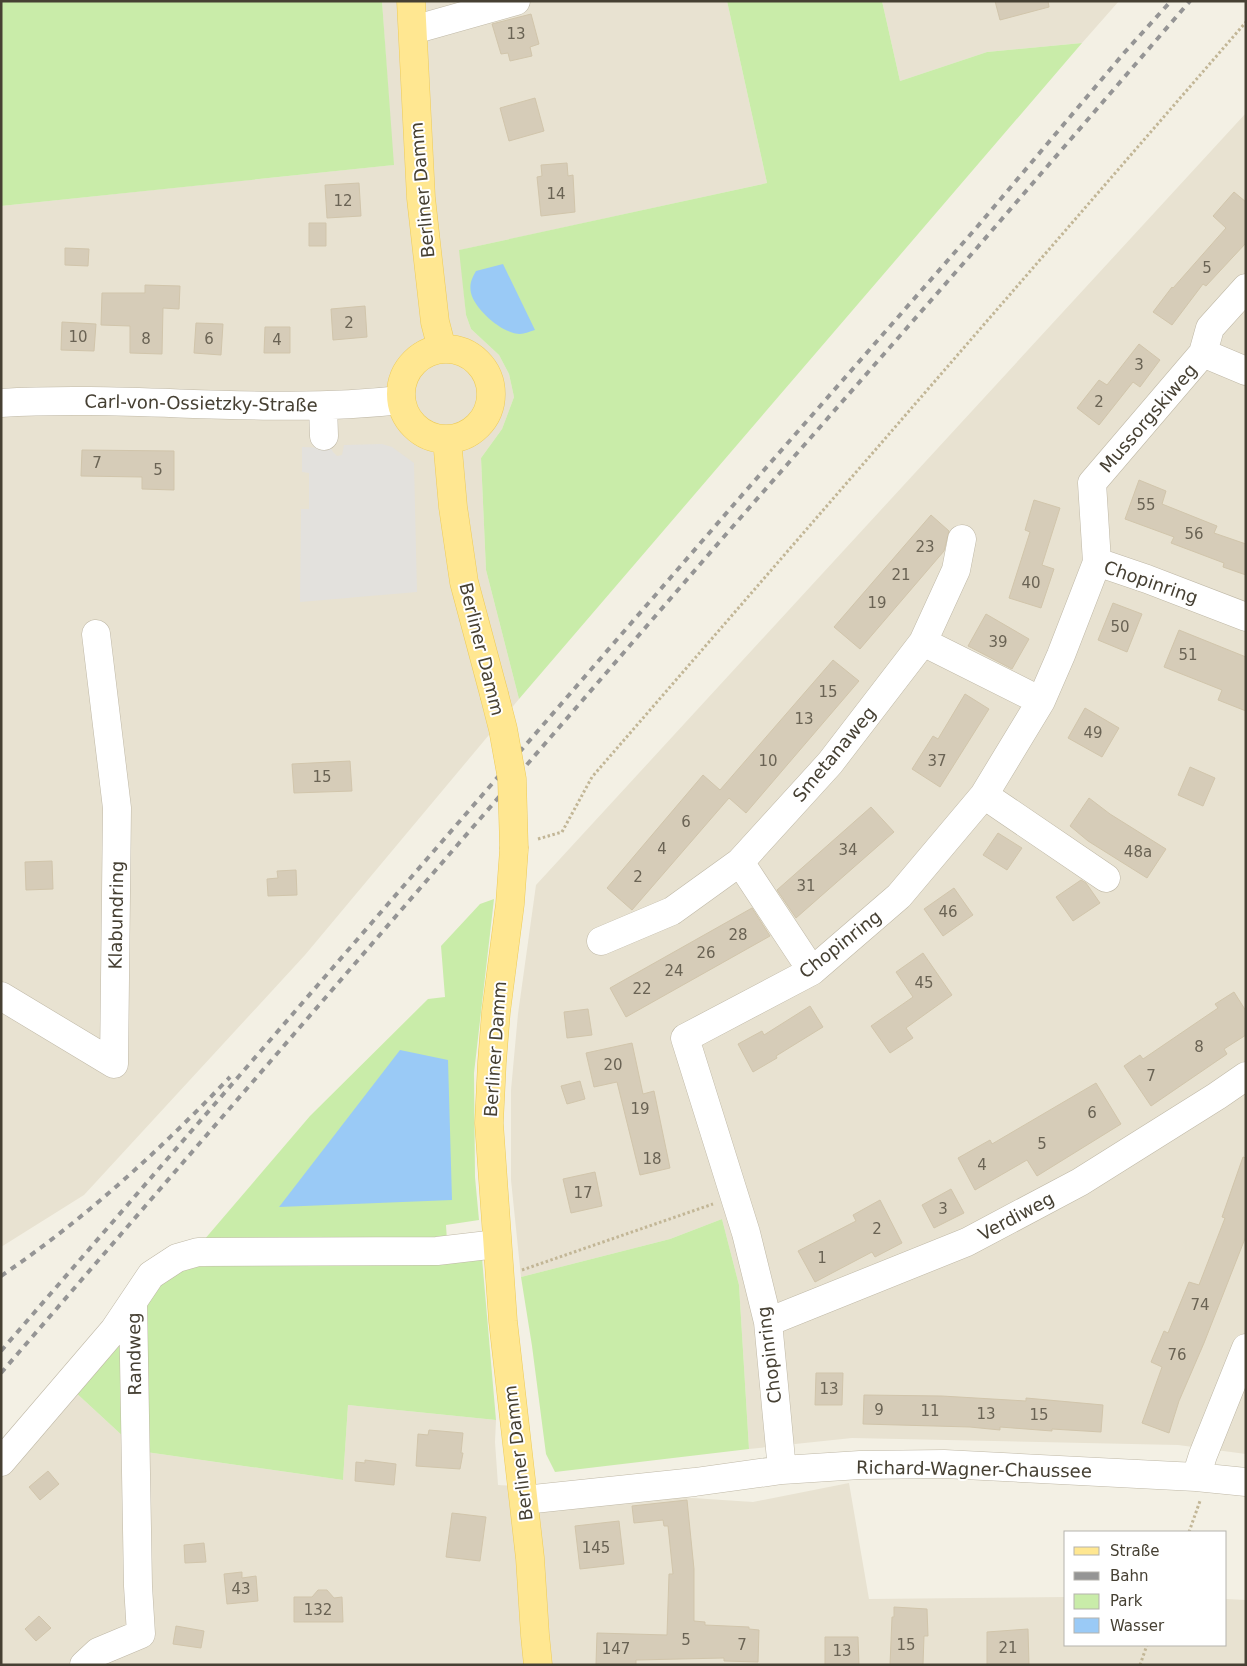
<svg xmlns="http://www.w3.org/2000/svg" width="1247" height="1666" font-family="'DejaVu Sans',sans-serif">
  <rect width="100%" height="100%" fill="#f3f0e4"/>
  <!-- residential -->
  <path fill="#e8e2d1" d="M 382,1 L 727,1 L 767,183 L 460,250 L 466,315 L 471,329 L 499,355 L 509,374 L 514,397 L 502,429 L 481,458 L 486,570 L 519,699 L 305,955 L 84,1195 L 1,1247 L 1,206 L 393,165 Z
    M 882,1 L 1119,1 L 1082,43 L 987,52 L 900,81 Z
    M 1246,113 L 1246,1454 L 1178,1445 L 852,1438 L 749,1449 L 739,1285 L 722,1219 L 670,1239 L 521,1277 L 511,1180 L 511,1090 L 518,1014 L 536,885 Z
    M 73,1390 L 139,1451 L 343,1480 L 348,1405 L 496,1420 L 495,1442 L 498,1485 L 753,1502 L 849,1483 L 869,1599 L 1066,1597 L 1066,1645 L 1226,1645 L 1226,1599 L 1246,1600 L 1246,1665 L 1,1665 L 1,1471 Z"/>
  <!-- green -->
  <path fill="#c9eca9" d="M 1,1 L 382,1 L 394,165 L 1,206 Z
    M 727,1 L 882,1 L 900,81 L 987,52 L 1082,43 L 519,699 L 486,570 L 481,458 L 502,429 L 514,397 L 509,374 L 499,355 L 471,329 L 466,315 L 459,250 L 767,183 Z
    M 494,899 L 474,1073 L 475,1177 L 479,1220 L 446,1225 L 447,1241 L 198,1247 L 310,1116 L 428,999 L 445,997 L 441,946 L 480,904 Z
    M 722,1219 L 739,1285 L 749,1449 L 555,1472 L 546,1454 L 532,1346 L 521,1277 L 670,1239 Z
    M 482,1258 L 496,1420 L 348,1405 L 343,1480 L 139,1451 L 73,1390 L 139,1305 L 180,1267 Z"/>
  <!-- parking -->
  <path fill="#e3e1dd" d="M 382,444 L 392,447 L 414,463 L 417,592 L 300,602 L 301,509 L 309,509 L 309,473 L 302,472 L 302,447 L 331,448 L 333,452 L 337,456 L 342,455 L 344,445 Z"/>
  <!-- water -->
  <path fill="#9acaf6" d="M 503,264 L 535,330 C 531,331 524,334 520,334 C 503,334 475,310 471,293 C 469,284 472,278 476,271 Z
    M 400,1050 L 448,1060 L 452,1200 L 279,1207 Z"/>
  <!-- building -->
  <path fill="#d6ccb8" stroke="#d1c5ab" d="M 995,1 L 1048,1 L 1049,7 L 1000,20 Z
    M 531,14 L 539,44 L 530,47 L 532,56 L 510,61 L 508,53 L 501,54 L 492,24 Z
    M 535,98 L 544,131 L 509,141 L 500,108 Z
    M 567,163 L 568,176 L 573,175 L 575,212 L 541,216 L 537,177 L 542,176 L 541,165 Z
    M 359,183 L 361,216 L 327,218 L 325,185 Z
    M 1234,192 L 1246,202 L 1246,243 L 1206,286 L 1203,284 L 1172,325 L 1153,312 L 1172,287 L 1173,288 L 1226,228 L 1213,216 Z
    M 309,223 L 326,223 L 326,246 L 309,246 Z
    M 65,248 L 89,249 L 88,266 L 65,265 Z
    M 145,285 L 180,286 L 179,309 L 163,308 L 162,354 L 130,353 L 130,326 L 101,325 L 102,293 L 145,293 Z
    M 365,306 L 367,337 L 333,340 L 331,309 Z
    M 62,322 L 96,324 L 94,351 L 61,350 Z
    M 196,323 L 223,324 L 221,355 L 194,353 Z
    M 265,327 L 290,327 L 290,353 L 264,353 Z
    M 1139,344 L 1160,360 L 1140,387 L 1133,382 L 1099,425 L 1077,408 L 1099,380 L 1107,385 Z
    M 82,450 L 174,451 L 174,490 L 142,489 L 142,477 L 81,476 Z
    M 1139,480 L 1166,491 L 1162,504 L 1217,526 L 1214,533 L 1246,544 L 1246,575 L 1223,567 L 1224,563 L 1171,543 L 1174,537 L 1125,519 Z
    M 1034,500 L 1060,508 L 1042,565 L 1054,569 L 1041,608 L 1009,598 L 1030,532 L 1025,530 Z
    M 931,515 L 949,531 L 944,551 L 860,649 L 834,627 Z
    M 1113,603 L 1142,614 L 1127,652 L 1098,640 Z
    M 986,614 L 1029,639 L 1012,669 L 968,646 Z
    M 1179,630 L 1246,657 L 1246,711 L 1218,700 L 1222,690 L 1164,667 Z
    M 833,660 L 859,681 L 746,813 L 729,798 L 632,910 L 607,888 L 703,775 L 720,790 Z
    M 965,694 L 989,709 L 940,787 L 912,769 L 933,736 L 938,739 Z
    M 1085,708 L 1119,728 L 1102,757 L 1068,738 Z
    M 350,761 L 352,791 L 294,793 L 292,764 Z
    M 1190,767 L 1215,778 L 1203,806 L 1178,795 Z
    M 1089,798 L 1110,814 L 1166,849 L 1147,878 L 1088,841 L 1070,826 Z
    M 871,807 L 894,832 L 796,918 L 777,890 Z
    M 998,833 L 1022,848 L 1007,870 L 983,855 Z
    M 52,861 L 53,889 L 26,890 L 25,862 Z
    M 296,870 L 297,895 L 268,896 L 267,879 L 278,878 L 277,871 Z
    M 1081,880 L 1086,883 L 1100,903 L 1073,921 L 1056,897 Z
    M 954,888 L 973,915 L 943,936 L 924,909 Z
    M 752,908 L 770,936 L 626,1017 L 610,988 Z
    M 923,953 L 952,995 L 906,1028 L 913,1038 L 890,1053 L 871,1026 L 913,997 L 896,972 Z
    M 1234,992 L 1246,1011 L 1246,1035 L 1224,1049 L 1227,1054 L 1151,1106 L 1124,1066 L 1140,1055 L 1143,1059 L 1218,1008 L 1215,1004 Z
    M 810,1006 L 823,1027 L 776,1056 L 777,1058 L 753,1072 L 738,1044 L 762,1031 L 764,1035 Z
    M 588,1009 L 592,1035 L 567,1038 L 564,1012 Z
    M 632,1043 L 643,1094 L 654,1091 L 670,1168 L 640,1175 L 617,1082 L 594,1087 L 586,1053 Z
    M 580,1081 L 585,1099 L 567,1104 L 561,1086 Z
    M 1096,1083 L 1121,1124 L 1037,1176 L 1027,1160 L 975,1190 L 958,1158 L 990,1140 L 992,1144 Z
    M 1243,1157 L 1246,1158 L 1246,1236 L 1204,1343 L 1179,1401 L 1169,1433 L 1142,1423 L 1162,1367 L 1151,1362 L 1164,1331 L 1168,1333 L 1189,1282 L 1199,1285 L 1225,1218 L 1222,1217 Z
    M 595,1172 L 602,1206 L 571,1213 L 563,1179 Z
    M 951,1189 L 964,1213 L 934,1228 L 922,1205 Z
    M 880,1200 L 902,1243 L 875,1257 L 872,1252 L 815,1282 L 798,1251 L 856,1221 L 853,1215 Z
    M 816,1373 L 843,1373 L 842,1405 L 815,1405 Z
    M 864,1395 L 942,1396 L 1026,1401 L 1026,1398 L 1103,1405 L 1101,1432 L 1052,1429 L 1052,1431 L 1000,1427 L 1000,1430 L 970,1427 L 863,1424 Z
    M 429,1430 L 463,1433 L 461,1453 L 463,1453 L 460,1469 L 416,1466 L 418,1434 L 428,1435 Z
    M 365,1460 L 396,1464 L 394,1485 L 355,1481 L 356,1462 L 365,1463 Z
    M 48,1471 L 59,1484 L 40,1500 L 29,1487 Z
    M 687,1500 L 694,1569 L 694,1621 L 705,1622 L 705,1625 L 749,1627 L 749,1629 L 759,1630 L 758,1662 L 724,1661 L 724,1658 L 636,1660 L 636,1665 L 596,1664 L 597,1633 L 667,1635 L 669,1574 L 673,1574 L 668,1526 L 664,1526 L 663,1520 L 634,1523 L 632,1506 Z
    M 452,1513 L 486,1517 L 480,1561 L 446,1557 Z
    M 619,1521 L 624,1564 L 580,1569 L 575,1526 Z
    M 204,1543 L 206,1562 L 185,1563 L 184,1545 Z
    M 242,1572 L 242,1578 L 256,1576 L 258,1601 L 227,1604 L 224,1574 Z
    M 318,1590 L 327,1590 L 334,1598 L 342,1597 L 343,1622 L 294,1622 L 294,1597 L 312,1597 Z
    M 894,1607 L 927,1609 L 928,1636 L 924,1636 L 923,1665 L 890,1665 L 892,1617 L 894,1617 Z
    M 39,1616 L 51,1628 L 36,1641 L 25,1629 Z
    M 176,1626 L 204,1631 L 201,1648 L 173,1644 Z
    M 1028,1629 L 1029,1665 L 987,1665 L 987,1632 Z
    M 825,1637 L 858,1637 L 859,1665 L 825,1665 Z"/>
  <g fill="none" stroke-linecap="round" stroke-linejoin="round">
    <defs>
      <path id="minor" d="M 413,30 L 516,1
        M 1203,353 L 1246,371
        M 1,403 C 134,395 269,415 401,400
        M 323,406 L 324,436
        M 1097,562 L 1147,579 L 1246,617
        M 923,642 L 1041,701
        M 984,795 L 1106,878
        M 740,862 L 812,971
        M 601,941 L 672,911 L 740,862 L 830,763 L 923,642 L 956,570 L 962,539
        M 1,996 L 114,1064 L 117,808 L 96,634
        M 768,1322 L 967,1242 L 1080,1182 L 1217,1096 L 1246,1076
        M 1,1462 L 114,1330 L 151,1275 L 177,1258 L 198,1252 L 437,1251 L 497,1244
        M 782,1470 L 768,1322 L 746,1233 L 685,1038 L 812,971 L 899,896 L 984,795 L 1041,701 L 1061,655 L 1097,562 L 1092,483 L 1203,353 L 1210,328 L 1246,288
        M 1196,1477 L 1203,1455 L 1246,1348
        M 524,1500 L 695,1482 L 782,1470 L 860,1465 L 944,1464 L 1196,1477 L 1246,1482
        M 84,1665 L 98,1652 L 141,1634 L 138,1586 L 133,1302"/>
      <path id="major" d="M 411,1 L 421,198 L 435,322 L 442,349
        M401 394a45 45 0 1 1 90 0a45 45 0 1 1-90 0Z
        M 447,439 L 453,507 L 464,582 L 494,694
        M 514,849 L 510,904 L 496,1012 L 492,1062 L 489,1123 L 503,1321 L 530,1558 L 535,1635 L 538,1665"/>
    </defs>
    <!-- minor casing -->
    <use href="#minor" stroke="#bfb8a6" stroke-width="29"/>
    <!-- major casing -->
    <use href="#major" stroke="#edcb58" stroke-width="29"/>
    <!-- path -->
    <path stroke="#c2b696" stroke-width="3" stroke-dasharray="2.5 2.5" stroke-linecap="butt" d="M 538,839 L 562,832 L 592,777 L 1246,22
      M 522,1270 L 713,1204
      M 1189,1532 L 1200,1501
      M 1140,1665 L 1147,1645"/>
    <!-- minor -->
    <use href="#minor" stroke="#fff" stroke-width="28"/>
    <!-- major -->
    <use href="#major" stroke="#ffe791" stroke-width="28"/>
    <!-- rail -->
    <path stroke="#959595" stroke-width="4" stroke-dasharray="6 6" stroke-linecap="butt" d="M 1,1276 C 85,1219 160,1150 230,1077
      M 1,1351 L 736,502 L 977,227 L 1124,53 L 1171,1
      M 1,1373 L 728,532 L 976,249 L 1190,1"/>
    <defs>
      <path id="major-bridge" d="M 494,694 L 503,729 L 512,779 L 514,849"/>
    </defs>
    <!-- major-bridge casing -->
    <use href="#major-bridge" stroke="#edcb58" stroke-width="29" stroke-linecap="butt"/>
    <!-- major-bridge -->
    <use href="#major-bridge" stroke="#ffe791" stroke-width="28"/>
  </g>
  <g text-anchor="middle" dominant-baseline="central" stroke-width="4" stroke-linejoin="round" paint-order="stroke">
    <!-- number labels -->
    <g font-size="15" fill="#6a6354">
      <text x="516" y="34">13</text>
      <text x="556" y="194">14</text>
      <text x="343" y="201">12</text>
      <text x="1207" y="268">5</text>
      <text x="349" y="323">2</text>
      <text x="78" y="337">10</text>
      <text x="146" y="339">8</text>
      <text x="209" y="339">6</text>
      <text x="277" y="340">4</text>
      <text x="1139" y="365">3</text>
      <text x="1099" y="402">2</text>
      <text x="97" y="463">7</text>
      <text x="158" y="470">5</text>
      <text x="1146" y="505">55</text>
      <text x="1194" y="534">56</text>
      <text x="925" y="547">23</text>
      <text x="901" y="575">21</text>
      <text x="1031" y="583">40</text>
      <text x="877" y="603">19</text>
      <text x="1120" y="627">50</text>
      <text x="998" y="642">39</text>
      <text x="1188" y="655">51</text>
      <text x="828" y="692">15</text>
      <text x="804" y="719">13</text>
      <text x="1093" y="733">49</text>
      <text x="768" y="761">10</text>
      <text x="937" y="761">37</text>
      <text x="322" y="777">15</text>
      <text x="686" y="822">6</text>
      <text x="662" y="849">4</text>
      <text x="848" y="850">34</text>
      <text x="1138" y="852">48a</text>
      <text x="638" y="877">2</text>
      <text x="806" y="886">31</text>
      <text x="948" y="912">46</text>
      <text x="738" y="935">28</text>
      <text x="706" y="953">26</text>
      <text x="674" y="971">24</text>
      <text x="924" y="983">45</text>
      <text x="642" y="989">22</text>
      <text x="1199" y="1047">8</text>
      <text x="613" y="1065">20</text>
      <text x="1151" y="1076">7</text>
      <text x="640" y="1109">19</text>
      <text x="1092" y="1113">6</text>
      <text x="1042" y="1144">5</text>
      <text x="652" y="1159">18</text>
      <text x="982" y="1165">4</text>
      <text x="583" y="1193">17</text>
      <text x="943" y="1209">3</text>
      <text x="877" y="1229">2</text>
      <text x="822" y="1258">1</text>
      <text x="1200" y="1305">74</text>
      <text x="1177" y="1355">76</text>
      <text x="829" y="1389">13</text>
      <text x="879" y="1410">9</text>
      <text x="930" y="1411">11</text>
      <text x="986" y="1414">13</text>
      <text x="1039" y="1415">15</text>
      <text x="596" y="1548">145</text>
      <text x="241" y="1589">43</text>
      <text x="318" y="1610">132</text>
      <text x="686" y="1640">5</text>
      <text x="742" y="1645">7</text>
      <text x="906" y="1645">15</text>
      <text x="1008" y="1648">21</text>
      <text x="616" y="1649">147</text>
      <text x="842" y="1651">13</text>
    </g>
    <!-- street labels -->
    <g font-size="18" fill="#464033" stroke="#fff">
      <text transform="translate(422 190) rotate(-95)">Berliner Damm</text>
      <text transform="translate(201 403) rotate(1)">Carl-von-Ossietzky-Straße</text>
      <text transform="translate(1148 418) rotate(-49)">Mussorgskiweg</text>
      <text transform="translate(1151 582) rotate(19)">Chopinring</text>
      <text transform="translate(482 649) rotate(76)">Berliner Damm</text>
      <text transform="translate(834 754) rotate(-50)">Smetanaweg</text>
      <text transform="translate(116 915) rotate(-89)">Klabundring</text>
      <text transform="translate(840 944) rotate(-38)">Chopinring</text>
      <text transform="translate(495 1049) rotate(-86)">Berliner Damm</text>
      <text transform="translate(1016 1216) rotate(-28)">Verdiweg</text>
      <text transform="translate(134 1354) rotate(-91)">Randweg</text>
      <text transform="translate(769 1355) rotate(-97)">Chopinring</text>
      <text transform="translate(518 1453) rotate(-97)">Berliner Damm</text>
      <text transform="translate(974 1469) rotate(1)">Richard-Wagner-Chaussee</text>
    </g>
  </g>
  <!-- border -->
  <rect width="1247" height="1666" fill="none" stroke="#464033" stroke-width="5"/>
  <!-- legend -->
  <rect x="1064" y="1531" width="162" height="115" fill="#ffffff" stroke="#b5b3ad"/>
  <rect x="1074" y="1547" width="25" height="8" fill="#ffe791" stroke="#b5b3ad"/>
  <text x="1110" y="1556" font-size="15" fill="#464033">Straße</text>
  <rect x="1074" y="1572" width="25" height="8" fill="#959595" stroke="#b5b3ad"/>
  <text x="1110" y="1581" font-size="15" fill="#464033">Bahn</text>
  <rect x="1074" y="1594" width="25" height="15" fill="#c9eca9" stroke="#b5b3ad"/>
  <text x="1110" y="1606" font-size="15" fill="#464033">Park</text>
  <rect x="1074" y="1618" width="25" height="15" fill="#9acaf6" stroke="#b5b3ad"/>
  <text x="1110" y="1631" font-size="15" fill="#464033">Wasser</text>
</svg>
